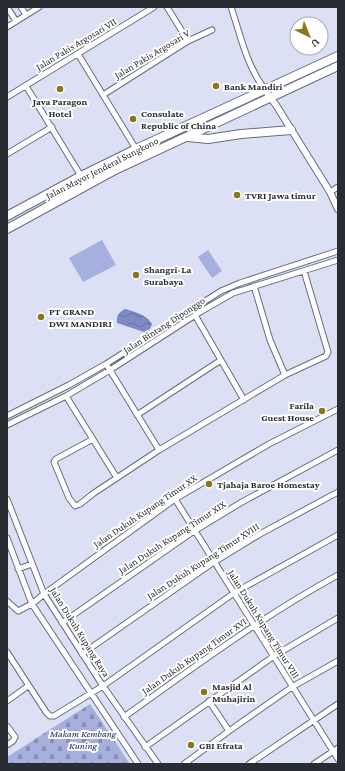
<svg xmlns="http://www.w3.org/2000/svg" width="345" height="771" font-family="'Crimson Pro',serif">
  <defs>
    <pattern id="cemetery-stones" width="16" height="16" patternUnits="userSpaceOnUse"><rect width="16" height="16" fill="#a6afde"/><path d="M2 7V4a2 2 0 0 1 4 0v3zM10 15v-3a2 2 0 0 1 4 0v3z" fill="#878fb5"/></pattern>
    <pattern id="water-waves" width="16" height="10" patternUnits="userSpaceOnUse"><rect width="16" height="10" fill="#7f89c3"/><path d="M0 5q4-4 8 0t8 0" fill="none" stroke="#68709f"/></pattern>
  </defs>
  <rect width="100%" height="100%" fill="#dbe0f5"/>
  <!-- grass -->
  <path fill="#a6afde" d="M 102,240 L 116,265 L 83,282 L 69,258 Z
    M 208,250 L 222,271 L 212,278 L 198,257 Z"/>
  <!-- cemetery -->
  <path fill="url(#cemetery-stones)" d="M 90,704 L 130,764 L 7,764 L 7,757 Z"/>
  <!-- water -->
  <path fill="url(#water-waves)" d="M 125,309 C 135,312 146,314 152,324 L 150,329 L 144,332 L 117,323 C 116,316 119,312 125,309 Z"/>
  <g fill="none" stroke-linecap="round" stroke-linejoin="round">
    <defs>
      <path id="minor" d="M 7,7 L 16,21
        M 21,7 L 26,15
        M 167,7 L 188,41
        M 231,7 C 241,37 246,64 265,90
        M 7,27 L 39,7
        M 78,54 L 136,149
        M 26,86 L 81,176
        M 103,95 L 188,41 L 212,30
        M 7,97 L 154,7
        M 7,154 L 52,127
        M 330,192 L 338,187
        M 254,286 L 270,340 L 285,375
        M 195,315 L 244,400
        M 108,367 L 159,450
        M 66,396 L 117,478
        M 137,415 L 221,360
        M 7,416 L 69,385 L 106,364 L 221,291 L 240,283 L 338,251
        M 7,425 L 66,396 L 110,370 L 200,312 L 233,293 L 338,260
        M 93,439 L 56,459 L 54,462 L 69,498 L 75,506 L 80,504 L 94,493 L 159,450 L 285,375 L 326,356 L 328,352 L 304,271
        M 7,499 L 44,594 L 103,686 L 158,764
        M 175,499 L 338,759
        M 7,538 L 32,604 L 138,764
        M 18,569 L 32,564
        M 7,601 L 18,611 L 32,604 L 44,594 L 175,499 L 269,444 L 338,409
        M 62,623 L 194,531 L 242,502 L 338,450
        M 7,652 L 46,712 L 50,716 L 54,716 L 103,686 L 234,593 L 338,535
        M 82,654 L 214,562 L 260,534 L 338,492
        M 7,701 L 28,686
        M 209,701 L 229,731
        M 124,717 C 194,667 263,616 338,575
        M 7,726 L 15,737 L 13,741 L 7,745
        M 145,747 L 274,656 L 338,618
        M 184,764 L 229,731 L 292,687 L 338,661
        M 249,764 L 338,704
        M 314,764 L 338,748"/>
      <path id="tertiary" d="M 265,90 L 276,105 L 330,192 L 338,209"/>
      <path id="primary" d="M 188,137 L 208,139 L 241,134 L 291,130
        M 7,216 L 81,176 L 136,149 L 338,56
        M 7,229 L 113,171 L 338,66"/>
    </defs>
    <!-- minor casing -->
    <use href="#minor" stroke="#686c7f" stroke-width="7"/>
    <!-- tertiary casing -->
    <use href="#tertiary" stroke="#686c7f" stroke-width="8"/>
    <!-- primary casing -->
    <use href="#primary" stroke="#686c7f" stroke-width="10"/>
    <!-- minor -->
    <use href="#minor" stroke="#fff" stroke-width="5"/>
    <!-- tertiary -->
    <use href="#tertiary" stroke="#fff" stroke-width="6"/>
    <!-- primary -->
    <use href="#primary" stroke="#fff" stroke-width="8"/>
  </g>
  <!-- markers -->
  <g fill="#8b771b" stroke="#fff" stroke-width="1.5">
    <circle cx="216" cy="86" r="4"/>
    <circle cx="60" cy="89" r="4"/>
    <circle cx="133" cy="119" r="4"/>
    <circle cx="237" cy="195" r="4"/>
    <circle cx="136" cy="275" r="4"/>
    <circle cx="41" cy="317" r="4"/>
    <circle cx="322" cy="411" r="4"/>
    <circle cx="209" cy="484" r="4"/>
    <circle cx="204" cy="692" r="4"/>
    <circle cx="191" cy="745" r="4"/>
  </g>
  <g text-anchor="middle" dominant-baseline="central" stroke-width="4" stroke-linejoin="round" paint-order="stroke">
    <!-- street labels -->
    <g font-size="10" fill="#2a2c34" stroke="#fff">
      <text transform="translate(76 44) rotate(-31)">Jalan Pakis Argosari VII</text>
      <text transform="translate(152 54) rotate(-31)">Jalan Pakis Argosari V</text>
      <text transform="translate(102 168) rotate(-27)">Jalan Mayor Jenderal Sungkono</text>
      <text transform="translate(164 325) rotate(-33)">Jalan Bintang Diponggo</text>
      <text transform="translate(145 511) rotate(-34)">Jalan Dukuh Kupang Timur XX</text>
      <text transform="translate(172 537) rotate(-33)">Jalan Dukuh Kupang Timur XIX</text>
      <text transform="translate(203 561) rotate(-33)">Jalan Dukuh Kupang Timur XVIII</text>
      <text transform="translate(264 624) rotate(58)">Jalan Dukuh Kupang Timur VIII</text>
      <text transform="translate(80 632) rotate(58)">Jalan Dukuh Kupang Raya</text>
      <text transform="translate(194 656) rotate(-35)">Jalan Dukuh Kupang Timur XVI</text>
    </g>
    <!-- poi labels -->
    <g font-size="10" font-weight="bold" fill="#2a2c34" stroke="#fff" text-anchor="start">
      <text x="224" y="86">Bank Mandiri</text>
      <text x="60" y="101" text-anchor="middle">Java Paragon<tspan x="60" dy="12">Hotel</tspan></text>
      <text x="141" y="113">Consulate<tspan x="141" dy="12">Republic of China</tspan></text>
      <text x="245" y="195">TVRI Jawa timur</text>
      <text x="144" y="269">Shangri-La<tspan x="144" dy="12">Surabaya</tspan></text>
      <text x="49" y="311">PT GRAND<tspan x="49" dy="12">DWI MANDIRI</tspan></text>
      <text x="314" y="405" text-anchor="end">Farila<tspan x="314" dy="12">Guest House</tspan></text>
      <text x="217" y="484">Tjahaja Baroe Homestay</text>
      <text x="212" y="686">Masjid Al<tspan x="212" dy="12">Muhajirin</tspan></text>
      <text x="199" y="745">GBI Efrata</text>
    </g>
    <!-- park labels -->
    <g font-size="10" font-style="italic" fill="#1f1f64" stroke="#fff">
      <text x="83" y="733">Makam Kembang<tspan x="83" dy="12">Kuning</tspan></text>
    </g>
  </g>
  <!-- border -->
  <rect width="345" height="771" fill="none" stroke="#2a2c34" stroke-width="16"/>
  <!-- north arrow -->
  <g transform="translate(309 36) rotate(137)"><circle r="19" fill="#ffffff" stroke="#aaabae"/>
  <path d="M0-3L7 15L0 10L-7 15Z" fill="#8b771b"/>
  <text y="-6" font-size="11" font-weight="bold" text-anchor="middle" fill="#2a2c34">U</text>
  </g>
</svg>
